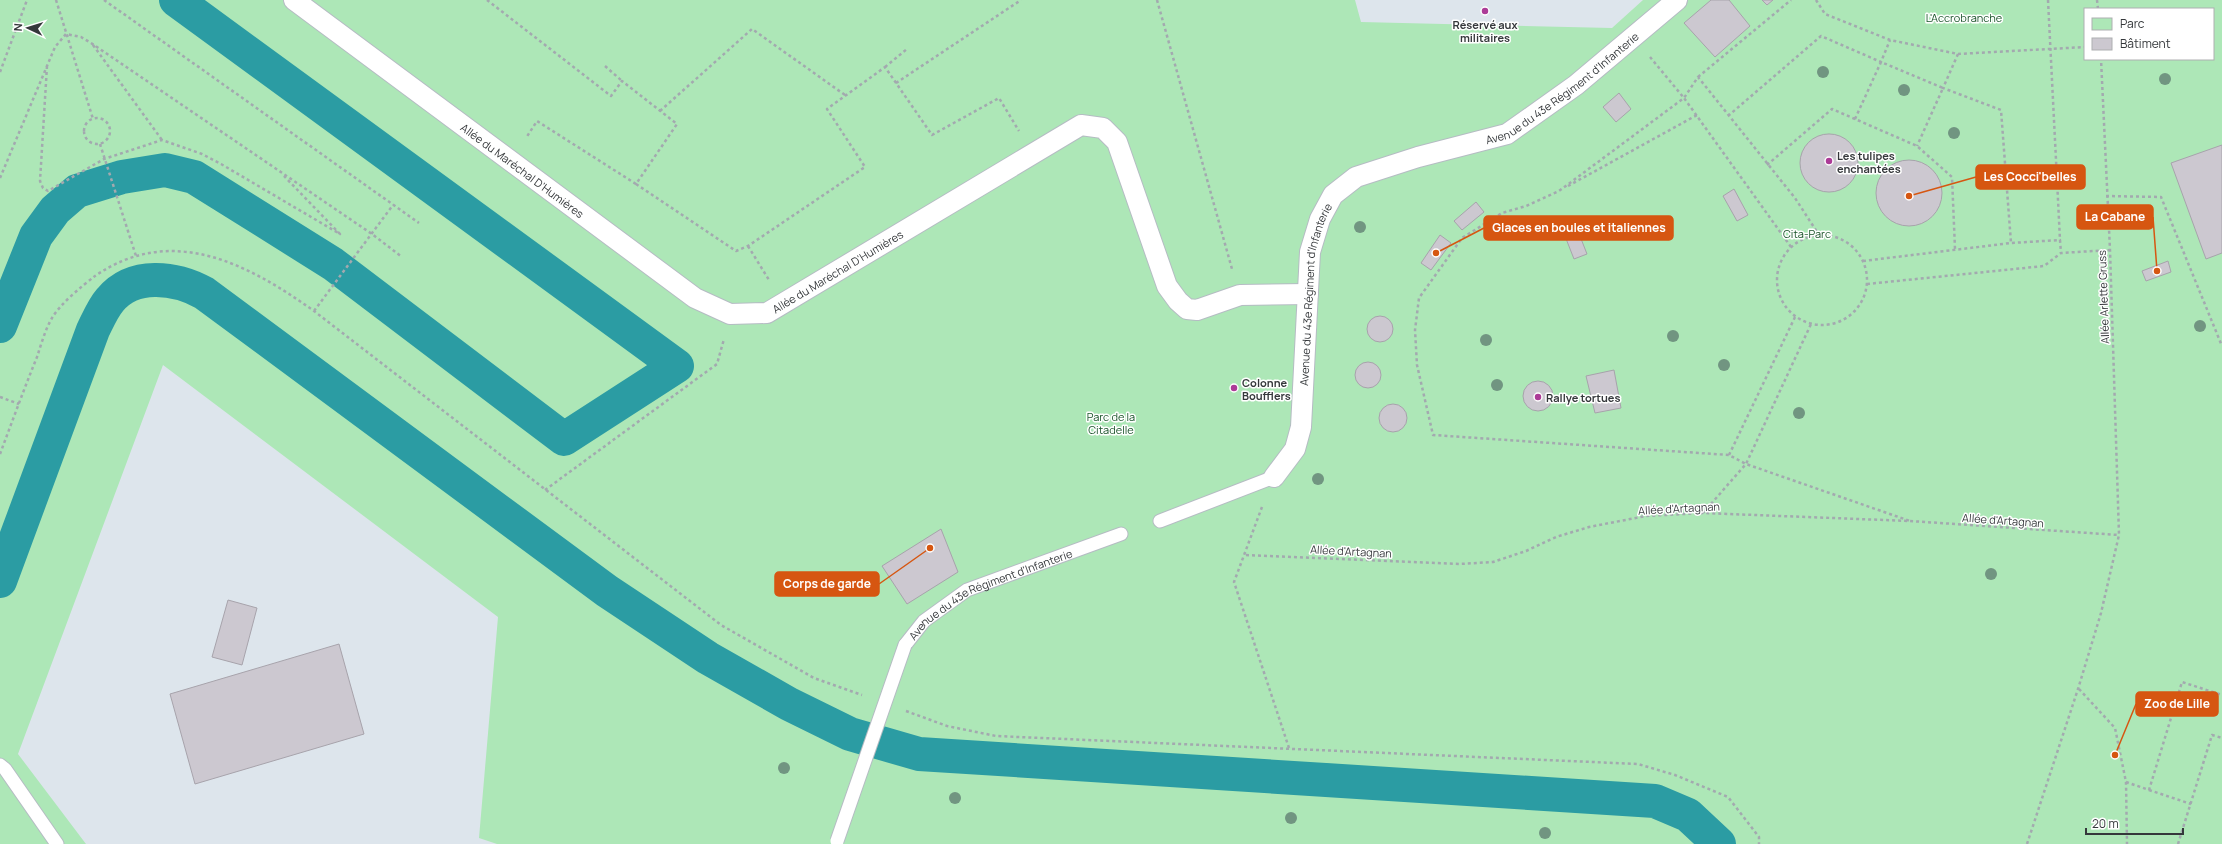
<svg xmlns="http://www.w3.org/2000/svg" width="2222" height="844" font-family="Manrope,sans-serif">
  <rect width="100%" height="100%" fill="#dde5ec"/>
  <!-- green -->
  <path fill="#ade7b7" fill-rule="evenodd" d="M 0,0 L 1355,0 L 1361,22 L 1612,28 L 1643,0 L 2222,0 L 2222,844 L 497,844 L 479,838 L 498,617 L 163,365 L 18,754 L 86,844 L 0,844 ZM 2085,9 L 2213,9 L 2213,59 L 2085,59 Z"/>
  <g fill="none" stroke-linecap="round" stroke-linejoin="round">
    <!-- canal -->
    <path stroke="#2b9ca3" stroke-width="34" d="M 0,326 L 36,236 L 55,210 L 77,191 L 122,177 L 165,170 L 194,177 L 333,264 L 564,439 L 677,366 L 176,0
      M 0,581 L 93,330 C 98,320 103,308 110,300 C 133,272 175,277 204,293 L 607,591 L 708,658 L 789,704 L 850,734 L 919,754 L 1655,801 L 1688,815 L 1719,844"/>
  </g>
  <!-- building -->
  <path fill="#ccc8d0" stroke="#a7a3ab" d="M 1711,0 L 1729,0 L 1750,26 L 1715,57 L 1684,23 Z
    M 1762,0 L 1773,0 L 1767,5 Z
    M 1619,93 L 1631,109 L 1616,122 L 1603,107 Z
    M1800 163a29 29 0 1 1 58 0a29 29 0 1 1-58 0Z
    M 2222,145 L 2222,253 L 2206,259 L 2171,163 Z
    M1876 193a33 33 0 1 1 66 0a33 33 0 1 1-66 0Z
    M 1734,189 L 1748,215 L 1737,221 L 1723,196 Z
    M 1476,202 L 1484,212 L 1462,230 L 1454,221 Z
    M 1576,226 L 1587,254 L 1574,259 L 1563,231 Z
    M 1440,235 L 1451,243 L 1431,270 L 1421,263 Z
    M 2168,261 L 2171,272 L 2146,281 L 2142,271 Z
    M1367 329a13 13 0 1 1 26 0a13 13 0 1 1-26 0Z
    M1355 375a13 13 0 1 1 26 0a13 13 0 1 1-26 0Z
    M 1614,370 L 1621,408 L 1595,413 L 1586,376 Z
    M1523 396a15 15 0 1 1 30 0a15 15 0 1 1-30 0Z
    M1379 418a14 14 0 1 1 28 0a14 14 0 1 1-28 0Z
    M 941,529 L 958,572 L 907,604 L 882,566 Z
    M 228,600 L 257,608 L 242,665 L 212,657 Z
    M 339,644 L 364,734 L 195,784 L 170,694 Z"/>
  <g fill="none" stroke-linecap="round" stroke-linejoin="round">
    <defs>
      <g id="service">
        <path d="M 1160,521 L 1274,477"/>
        <path id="s1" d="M 905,645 L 924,621 L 967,590 L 1121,534"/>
        <path d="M 0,765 L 5,769 L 57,844"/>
      </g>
      <g id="pedestrian">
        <path id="s2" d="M 294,0 L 695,298 L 730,314 L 767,313 L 1081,125 L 1103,128 L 1117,142 L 1167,286 L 1178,301 L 1187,309 L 1197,310 L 1240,295 L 1308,294"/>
        <path id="s3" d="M 1274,477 L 1295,449 L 1301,427 L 1310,252 L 1320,219 L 1333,195 L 1356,177 L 1418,157 L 1507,134 L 1576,85 L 1677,0"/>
      </g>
    </defs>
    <!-- service casing -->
    <use href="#service" stroke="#b5bcc3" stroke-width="15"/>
    <!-- pedestrian casing -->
    <use href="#pedestrian" stroke="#b5bcc3" stroke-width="22"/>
    <!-- path -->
    <path stroke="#a3a9af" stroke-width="2.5" stroke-dasharray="3 3" stroke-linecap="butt" d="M 56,0 L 93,119
      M 104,0 L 419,223
      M 487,0 L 611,96 L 622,81 L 677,124 L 636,184 L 537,121 L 526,138
      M 1157,0 L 1232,269
      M 1816,0 L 1825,14 L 1890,40 L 1958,54 L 2085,47
      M 2048,0 L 2060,240
      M 2097,0 L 2098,9
      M 93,45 L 162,140
      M 1958,54 L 1943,88 L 2001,110 L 2011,243
      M 1650,57 L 1684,98 L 1698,77 L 1795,198 L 1819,235
      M 47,66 L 40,181 L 43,188 L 48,191 L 104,159 L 162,140 L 202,154 L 221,164 L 340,234 L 284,176
      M 605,66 L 622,81
      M 885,67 L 907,49
      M 0,72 L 27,0
      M 1698,77 L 1791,0
      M 896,83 L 1021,0
      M 660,111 L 752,29 L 845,95
      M 1728,116 L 1821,36 L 1881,62 L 1890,40
      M84 131a13 13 0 1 1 26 0a13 13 0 1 1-26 0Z
      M 1855,119 L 1881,62 L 1943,88 L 1917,146
      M 100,144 L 136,256
      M 1767,165 L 1832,109 L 1917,146 L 1952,177 L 1955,249
      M 0,178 L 55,47 L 66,34 L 81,37 L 91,43 L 372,234 L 402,257
      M 636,184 L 736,251 L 748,246 L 865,167 L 827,109 L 885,67 L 932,135 L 999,98 L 1019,131
      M 1568,186 L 1697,115
      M 2106,196 L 2161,197 L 2222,346
      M1777 280a45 45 0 1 1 90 0a45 45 0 1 1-90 0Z
      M 748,246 L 769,280
      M 1791,247 L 1684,98 L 1559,191 L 1526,206 L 1502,213 L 1462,238 L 1419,298 L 1415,330 L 1417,365 L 1433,435 L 1729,455 L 1746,464 L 1910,521
      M 1863,261 L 2011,243 L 2060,240 L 2061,253
      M 1867,284 L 2044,266 L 2061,253 L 2110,250
      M 314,311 L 393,205
      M 0,397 L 19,404
      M 0,454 C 12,422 24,389 37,357 C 41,345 45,330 52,318 C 60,304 82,286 95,276 C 172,223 248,264 314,311 L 721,625 L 814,678 L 862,695
      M 1729,455 L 1795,317
      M 545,490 L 717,364 L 724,339
      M 1262,507 L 1234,582 L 1289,748
      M 1703,513 L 1746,464 L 1811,324
      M 1246,555 L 1459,564 L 1493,562 L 1526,551 L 1556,537 L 1589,527 L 1646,516 L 1703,513 L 1910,521 L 2119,535
      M 2079,689 L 2115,728 L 2126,782 L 2127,844
      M 906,711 L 947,726 L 996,736 L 1638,764 L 1675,775 L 1728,797 L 1759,837 L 1759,844
      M 2126,782 L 2149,790 L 2182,682 L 2222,695
      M 2149,790 L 2191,804
      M 2027,844 L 2078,689 L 2101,613 L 2119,535 L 2110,250 L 2101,59
      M 2178,844 L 2212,735 L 2222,738"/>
    <!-- service -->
    <use href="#service" stroke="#fff" stroke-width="13"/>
    <!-- pedestrian -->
    <use href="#pedestrian" stroke="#fff" stroke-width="20"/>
    <defs>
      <path id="service-bridge" d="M 837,841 L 905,645"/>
    </defs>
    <!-- service-bridge casing -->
    <use href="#service-bridge" stroke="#b5bcc3" stroke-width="15" stroke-linecap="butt"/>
    <!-- service-bridge -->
    <use href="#service-bridge" stroke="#fff" stroke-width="13"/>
  </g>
  <!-- trees -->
  <g fill="#719581">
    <circle cx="1823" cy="72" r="6"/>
    <circle cx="2165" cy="79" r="6"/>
    <circle cx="1904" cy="90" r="6"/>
    <circle cx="1954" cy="133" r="6"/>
    <circle cx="1360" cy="227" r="6"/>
    <circle cx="2200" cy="326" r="6"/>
    <circle cx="1673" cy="336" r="6"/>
    <circle cx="1486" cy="340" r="6"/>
    <circle cx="1724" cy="365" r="6"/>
    <circle cx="1497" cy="385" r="6"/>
    <circle cx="1799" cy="413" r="6"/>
    <circle cx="1318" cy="479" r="6"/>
    <circle cx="1991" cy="574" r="6"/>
    <circle cx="784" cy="768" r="6"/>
    <circle cx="955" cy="798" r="6"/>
    <circle cx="1291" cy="818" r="6"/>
    <circle cx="1545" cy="833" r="6"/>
  </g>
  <!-- markers -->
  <g fill="#ac3b97" stroke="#fff" stroke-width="1.5">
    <circle cx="1485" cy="11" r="4"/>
    <circle cx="1829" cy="161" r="4"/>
    <circle cx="1234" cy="388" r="4"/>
    <circle cx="1538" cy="397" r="4"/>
  </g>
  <g text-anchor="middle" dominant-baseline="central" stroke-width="3" stroke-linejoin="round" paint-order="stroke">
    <!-- park labels -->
    <g font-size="11" fill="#195329" stroke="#fff">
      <text x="1964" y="17">L'Accrobranche</text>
      <text x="1807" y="233">Cita-Parc</text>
      <text x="1111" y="416">Parc de la<tspan x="1111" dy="13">Citadelle</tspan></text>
    </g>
    <!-- poi labels -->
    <g font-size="11" font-weight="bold" fill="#35383b" stroke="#fff" text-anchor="start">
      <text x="1485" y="24" text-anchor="middle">Réservé aux<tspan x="1485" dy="13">militaires</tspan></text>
      <text x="1837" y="155">Les tulipes<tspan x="1837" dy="13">enchantées</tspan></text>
      <text x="1242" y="382">Colonne<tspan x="1242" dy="13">Boufflers</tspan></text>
      <text x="1546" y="397">Rallye tortues</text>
    </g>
    <!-- street labels -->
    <g font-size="11" fill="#35383b" stroke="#fff">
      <text stroke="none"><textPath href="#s3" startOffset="552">Avenue du 43e Régiment d'Infanterie</textPath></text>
      <text stroke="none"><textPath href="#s2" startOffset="285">Allée du Maréchal D'Humières</textPath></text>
      <text stroke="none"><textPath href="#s2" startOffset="657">Allée du Maréchal D'Humières</textPath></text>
      <text stroke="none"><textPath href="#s3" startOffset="192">Avenue du 43e Régiment d'Infanterie</textPath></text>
      <text transform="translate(2103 297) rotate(-92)">Allée Arlette Gruss</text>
      <text transform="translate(1679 508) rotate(-3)">Allée d'Artagnan</text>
      <text transform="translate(2003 520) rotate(4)">Allée d'Artagnan</text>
      <text transform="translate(1351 551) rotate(3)">Allée d'Artagnan</text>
      <text stroke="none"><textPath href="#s1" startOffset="102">Avenue du 43e Régiment d'Infanterie</textPath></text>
    </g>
  </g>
  <!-- callouts -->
  <path fill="none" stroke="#d65611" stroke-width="1.5" d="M1909 196L1976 177M2157 271L2153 217M1436 253L1484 228M930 548L879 584M2115 755L2136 704"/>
  <g fill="#d65611" stroke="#fff" stroke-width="1.5">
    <circle cx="1909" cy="196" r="4"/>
    <circle cx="2157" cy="271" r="4"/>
    <circle cx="1436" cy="253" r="4"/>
    <circle cx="930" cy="548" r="4"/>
    <circle cx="2115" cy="755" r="4"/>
  </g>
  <g fill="#d65611" stroke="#d65611" stroke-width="1.5">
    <rect x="1976" y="165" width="109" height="24" rx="4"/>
    <rect x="2077" y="205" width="76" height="24" rx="4"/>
    <rect x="1484" y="216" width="189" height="24" rx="4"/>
    <rect x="775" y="572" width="104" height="24" rx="4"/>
    <rect x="2136" y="692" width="82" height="24" rx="4"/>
  </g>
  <g font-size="12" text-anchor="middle" font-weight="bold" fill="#fff">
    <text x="2030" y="181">Les Cocci'belles</text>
    <text x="2115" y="221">La Cabane</text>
    <text x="1579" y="232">Glaces en boules et italiennes</text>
    <text x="827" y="588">Corps de garde</text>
    <text x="2177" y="708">Zoo de Lille</text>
  </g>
  <!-- legend -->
  <rect x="2084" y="8" width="130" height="52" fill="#ffffff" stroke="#aeafb1"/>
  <rect x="2092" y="18" width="20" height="12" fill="#ade7b7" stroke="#aeafb1"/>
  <text x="2120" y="28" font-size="12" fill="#35383b">Parc</text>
  <rect x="2092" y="38" width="20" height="12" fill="#ccc8d0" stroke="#aeafb1"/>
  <text x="2120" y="48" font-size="12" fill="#35383b">Bâtiment</text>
  <!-- north arrow -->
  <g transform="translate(28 28) rotate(274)" stroke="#ffffff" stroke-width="3" paint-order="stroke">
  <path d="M0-3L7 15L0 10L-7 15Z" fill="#35383b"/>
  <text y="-6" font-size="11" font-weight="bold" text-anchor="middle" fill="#35383b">N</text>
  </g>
  <!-- scale -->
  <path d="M2086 828v6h97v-6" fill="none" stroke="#35383b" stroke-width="2"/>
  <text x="2092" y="828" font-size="12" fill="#35383b" stroke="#ffffff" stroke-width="3" paint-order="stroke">20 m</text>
</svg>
